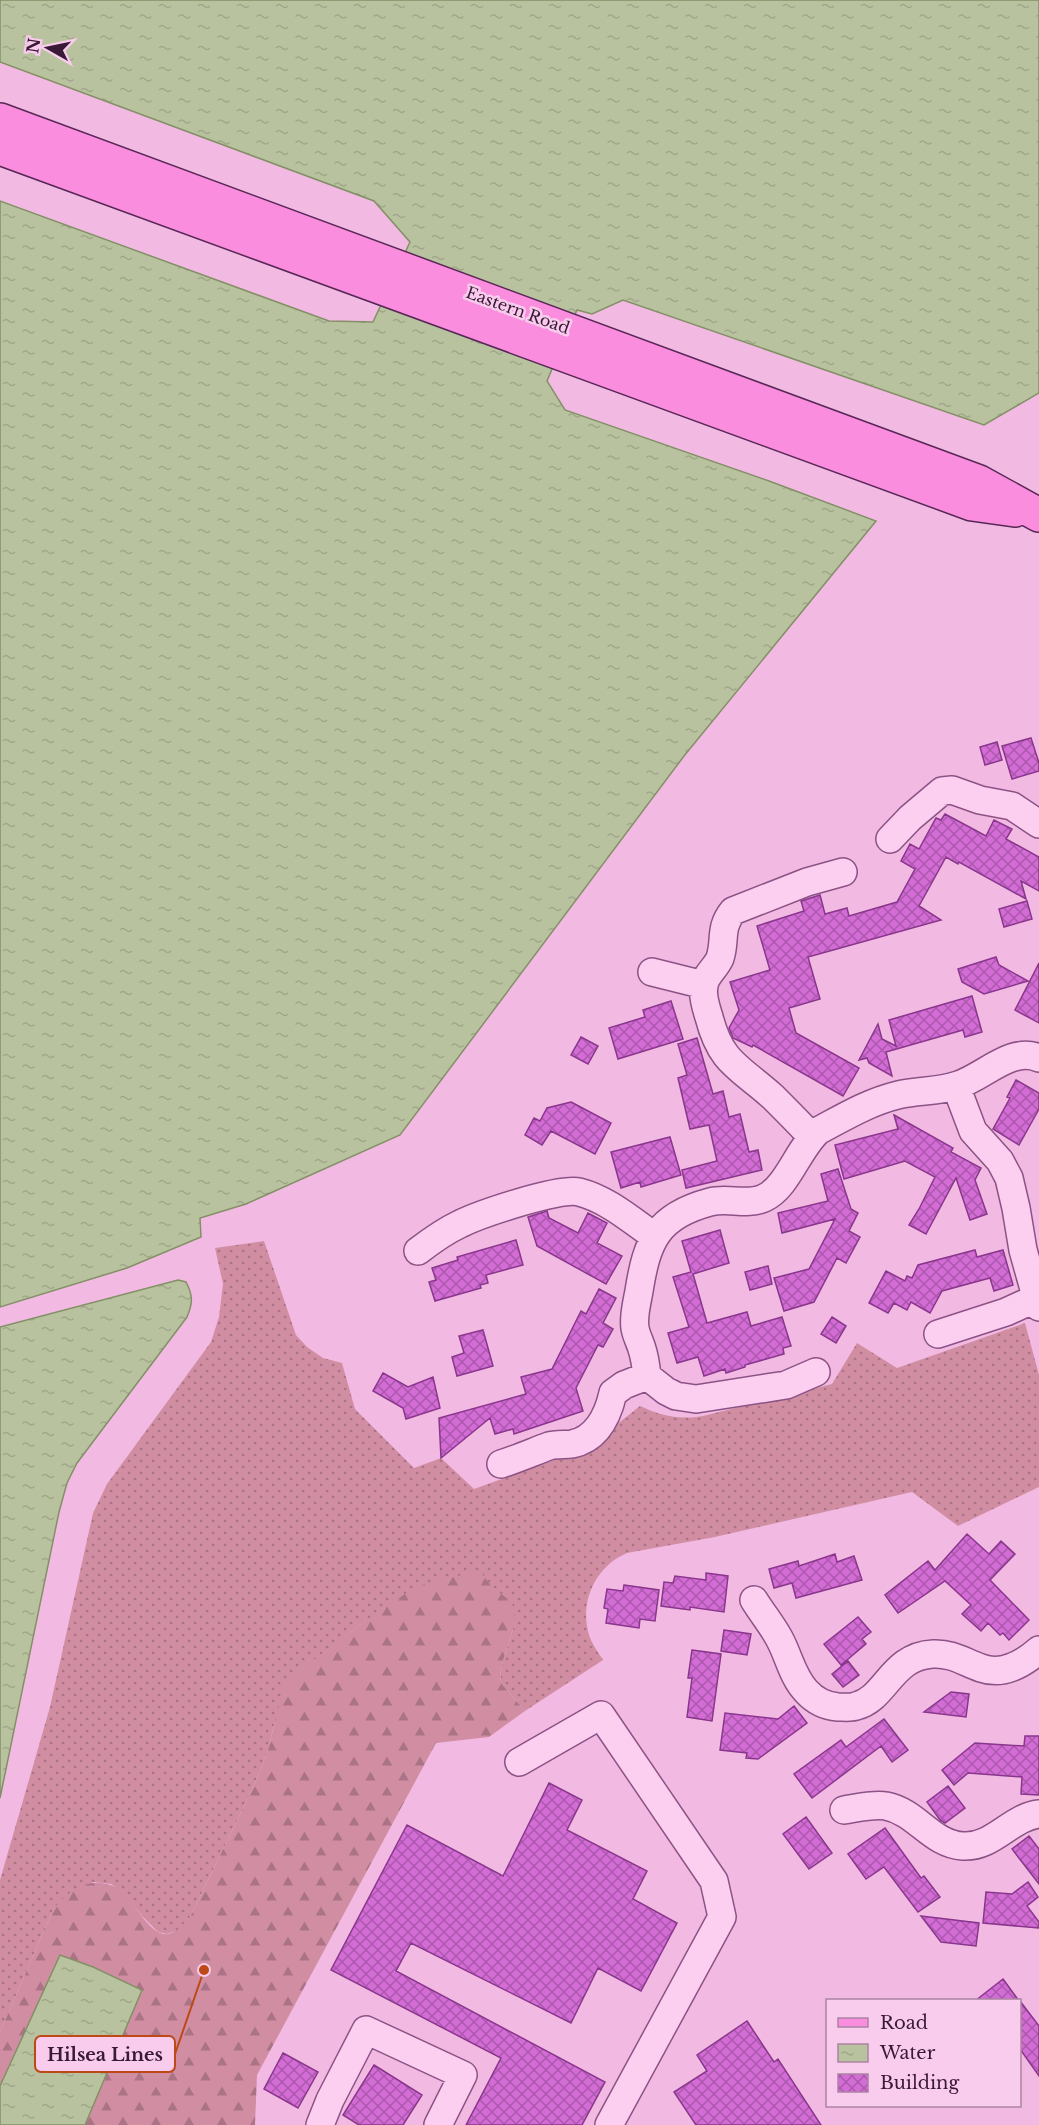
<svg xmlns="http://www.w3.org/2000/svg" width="1039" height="2125" font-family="'Libre Baskerville',serif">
  <defs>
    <pattern id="grass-dots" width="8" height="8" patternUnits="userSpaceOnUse" patternTransform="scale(1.5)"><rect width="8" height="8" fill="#d18ea3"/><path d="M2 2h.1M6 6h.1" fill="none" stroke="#ab7386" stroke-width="1.8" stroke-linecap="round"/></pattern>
    <pattern id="forest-firs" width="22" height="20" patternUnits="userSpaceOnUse" patternTransform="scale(1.5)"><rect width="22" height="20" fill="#d18ea3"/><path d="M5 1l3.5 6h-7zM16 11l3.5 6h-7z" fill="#ab7386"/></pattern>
    <pattern id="water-ripples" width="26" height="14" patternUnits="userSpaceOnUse" patternTransform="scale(1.5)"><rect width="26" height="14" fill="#b9c29f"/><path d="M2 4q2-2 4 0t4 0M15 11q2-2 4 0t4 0" fill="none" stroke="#a0a68a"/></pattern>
    <pattern id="building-cross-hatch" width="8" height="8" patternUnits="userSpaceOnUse" patternTransform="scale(1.5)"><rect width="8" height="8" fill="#d36cd5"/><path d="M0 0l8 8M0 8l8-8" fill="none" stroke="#ac58ae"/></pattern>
  </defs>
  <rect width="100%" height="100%" fill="#f2bae3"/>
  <!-- grass -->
  <path fill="url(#grass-dots)" d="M 264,1241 L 296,1335 L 307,1347 L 323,1358 L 342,1363 L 355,1409 L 414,1468 L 441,1458 L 474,1489 L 587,1448 L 640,1406 C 662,1416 678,1420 703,1416 L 832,1384 L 857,1343 L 897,1368 L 1025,1323 L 1039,1375 L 1039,1487 L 958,1526 L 912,1492 L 715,1537 L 627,1553 C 596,1566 579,1601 589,1635 C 592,1644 598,1652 603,1660 L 525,1711 L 501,1683 L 500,1670 L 513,1629 L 366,1620 L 290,1679 L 274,1725 L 267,1754 L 251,1792 L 190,1917 L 178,1930 L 167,1934 L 158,1932 L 142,1916 L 123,1892 L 111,1884 L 93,1882 L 54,1908 L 0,2032 L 0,1880 L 50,1707 L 93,1513 L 107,1484 L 211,1342 L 219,1317 L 223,1284 L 215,1248 Z"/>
  <!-- forest -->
  <path fill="url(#forest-firs)" d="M 480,1571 L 492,1587 L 512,1602 L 515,1615 L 513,1629 L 500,1670 L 501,1683 L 525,1711 L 489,1737 L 436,1743 L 257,2075 L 255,2125 L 85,2125 L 142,1990 L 93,1967 L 60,1956 L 0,2088 L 0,2032 L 54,1908 C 66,1894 82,1881 101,1883 C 109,1884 116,1886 122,1891 C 134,1901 150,1937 168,1934 C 177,1932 184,1923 190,1917 L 251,1792 L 267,1754 L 283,1689 L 290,1678 L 366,1620 L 408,1592 L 427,1583 Z"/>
  <!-- water -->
  <path fill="url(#water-ripples)" stroke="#839066" stroke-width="1.5" d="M 0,0 L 1039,0 L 1039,393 L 984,425 L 623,300 L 592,314 L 577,310 L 547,381 L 565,410 L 769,481 L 876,521 L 684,756 L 400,1135 L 246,1204 L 200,1218 L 201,1237 L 127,1268 L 0,1307 L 0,201 L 329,321 L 373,322 L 410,242 L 374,201 L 0,62 Z
    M 178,1280 L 186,1282 C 193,1295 193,1303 187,1317 L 77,1463 L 67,1483 L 59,1512 L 0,1798 L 0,1327 Z
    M 60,1955 L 93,1967 L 142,1990 L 85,2125 L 0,2125 L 0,2086 Z"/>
  <!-- building -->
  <path fill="url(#building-cross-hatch)" stroke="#89368c" stroke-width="1.5" d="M 1031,738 L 1039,763 L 1039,771 L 1012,779 L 1002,746 Z
    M 997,742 L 1002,760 L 985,765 L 980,747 Z
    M 945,814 L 986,836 L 994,820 L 1012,829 L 1006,839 L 1039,857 L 1039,891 L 1021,881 L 1026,899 L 959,862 L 958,864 L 946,857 L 919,906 L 941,920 L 808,957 L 820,999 L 789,1008 L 796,1033 L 859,1068 L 843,1096 L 753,1045 L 752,1047 L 733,1038 L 729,1028 L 739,1010 L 730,982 L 770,970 L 757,926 L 804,911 L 801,901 L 820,895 L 825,914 L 847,908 L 849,916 L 897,902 L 915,869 L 901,861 L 910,844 L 919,849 L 936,818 L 941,820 Z
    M 1027,901 L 1032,919 L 1004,927 L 999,909 Z
    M 996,957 L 999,965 L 1028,981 L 984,994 L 962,982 L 958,969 Z
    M 1039,963 L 1039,1023 L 1015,1010 Z
    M 972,996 L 982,1032 L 965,1037 L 963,1030 L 886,1052 L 892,1076 L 869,1063 L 867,1058 L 859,1060 L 878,1024 L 882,1039 L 896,1046 L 889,1020 Z
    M 671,1001 L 683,1039 L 618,1059 L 609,1028 L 645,1017 L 643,1010 Z
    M 581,1037 L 598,1046 L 588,1064 L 571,1055 Z
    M 697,1038 L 713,1094 L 723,1091 L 729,1117 L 740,1114 L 749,1152 L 758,1150 L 762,1170 L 686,1188 L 682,1170 L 717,1161 L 709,1125 L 690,1129 L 678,1078 L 687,1075 L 678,1044 Z
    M 1016,1080 L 1039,1093 L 1039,1109 L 1019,1145 L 993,1129 L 1010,1098 L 1007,1097 Z
    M 571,1102 L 611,1123 L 595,1154 L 551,1131 L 542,1145 L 525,1135 L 534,1118 L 540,1121 L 547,1108 Z
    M 894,1115 L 953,1148 L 951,1152 L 981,1168 L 975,1180 L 987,1214 L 970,1220 L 956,1178 L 926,1234 L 909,1225 L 919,1209 L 935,1177 L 905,1161 L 844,1179 L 835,1145 L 898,1129 Z
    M 670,1137 L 681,1175 L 641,1187 L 640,1182 L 621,1188 L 611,1152 Z
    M 838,1169 L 851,1209 L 858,1213 L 849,1231 L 860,1237 L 846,1263 L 837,1258 L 814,1302 L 784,1311 L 774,1278 L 809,1269 L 835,1219 L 782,1233 L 778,1213 L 828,1201 L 821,1174 Z
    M 547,1211 L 549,1218 L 578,1233 L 588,1213 L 607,1223 L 597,1243 L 622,1256 L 606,1284 L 537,1246 L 528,1217 Z
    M 720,1230 L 729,1263 L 693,1274 L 707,1323 L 747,1312 L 751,1326 L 782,1317 L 791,1346 L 783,1348 L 784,1354 L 745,1365 L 745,1367 L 726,1373 L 725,1369 L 704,1376 L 698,1357 L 677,1363 L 668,1333 L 689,1327 L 673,1277 L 691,1272 L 682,1241 Z
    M 516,1240 L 523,1265 L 486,1275 L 488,1283 L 480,1285 L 481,1288 L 435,1301 L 429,1282 L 436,1280 L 432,1268 L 458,1260 L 457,1257 Z
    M 975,1250 L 977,1257 L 1003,1250 L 1013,1285 L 994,1291 L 990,1278 L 942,1291 L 930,1313 L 911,1302 L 907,1310 L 894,1303 L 888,1313 L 869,1303 L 886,1271 L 905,1281 L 907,1276 L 912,1278 L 918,1265 Z
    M 768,1266 L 772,1284 L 750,1290 L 745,1272 Z
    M 599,1289 L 616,1298 L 603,1323 L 613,1329 L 603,1347 L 598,1345 L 576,1388 L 583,1411 L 514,1434 L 513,1429 L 495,1434 L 490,1418 L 441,1458 L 439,1418 L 526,1394 L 521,1377 L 552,1369 L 581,1311 L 586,1314 Z
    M 832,1317 L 846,1326 L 836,1343 L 821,1334 Z
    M 483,1330 L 493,1366 L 457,1376 L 452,1357 L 464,1353 L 459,1336 Z
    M 383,1373 L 408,1387 L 433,1377 L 440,1408 L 406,1419 L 403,1408 L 373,1391 Z
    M 967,1534 L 989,1554 L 1001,1541 L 1015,1554 L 990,1580 L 1029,1620 L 1009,1640 L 1003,1633 L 1000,1635 L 988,1623 L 981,1631 L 962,1614 L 971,1605 L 945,1581 L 898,1613 L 885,1595 L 928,1561 L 935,1570 Z
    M 835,1554 L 837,1562 L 854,1556 L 862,1580 L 796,1598 L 792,1583 L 774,1588 L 769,1569 L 798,1561 L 799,1566 Z
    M 706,1573 L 728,1576 L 724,1612 L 690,1607 L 690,1610 L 661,1606 L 664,1582 L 673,1583 L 675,1576 L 706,1580 Z
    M 624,1585 L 659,1590 L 655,1621 L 640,1619 L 639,1628 L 606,1623 L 608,1609 L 604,1608 L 607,1589 L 623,1591 Z
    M 858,1617 L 871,1632 L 862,1639 L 866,1644 L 841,1665 L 824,1644 Z
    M 724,1630 L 751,1634 L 747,1655 L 721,1651 Z
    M 692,1650 L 721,1654 L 712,1721 L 687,1717 L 692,1678 L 688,1678 Z
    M 848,1661 L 859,1675 L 843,1687 L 832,1674 Z
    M 951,1692 L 969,1694 L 966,1717 L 924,1712 Z
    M 794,1706 L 807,1723 L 758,1759 L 746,1758 L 747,1753 L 720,1750 L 725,1713 L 778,1719 Z
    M 884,1719 L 908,1750 L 892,1762 L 881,1746 L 812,1798 L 794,1774 L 841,1740 L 846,1747 Z
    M 1025,1736 L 1039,1736 L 1039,1795 L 1021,1794 L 1022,1777 L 968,1773 L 954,1785 L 942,1770 L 975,1743 L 1024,1746 Z
    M 549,1783 L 582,1800 L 567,1830 L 647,1871 L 633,1899 L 677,1923 L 641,1991 L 598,1968 L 571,2023 L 411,1943 L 396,1971 L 605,2082 L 582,2125 L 466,2125 L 501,2058 L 331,1970 L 407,1825 L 503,1876 Z
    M 948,1786 L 965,1808 L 945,1823 L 940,1820 L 927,1802 Z
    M 806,1817 L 832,1853 L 809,1869 L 783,1834 Z
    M 885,1828 L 921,1878 L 924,1876 L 940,1897 L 918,1912 L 884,1867 L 866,1879 L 848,1854 Z
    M 1029,1836 L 1039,1849 L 1039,1884 L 1012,1849 Z
    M 1028,1882 L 1038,1897 L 1027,1906 L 1039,1922 L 1039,1928 L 983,1923 L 986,1892 L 1012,1894 Z
    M 921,1916 L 979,1923 L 976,1946 L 941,1942 Z
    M 1003,1979 L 1019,2001 L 975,2001 Z
    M 1020,2001 L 1039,2026 L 1039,2076 L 1020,2049 Z
    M 747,2021 L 774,2062 L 778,2059 L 821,2125 L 696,2125 L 674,2092 L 707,2071 L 697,2055 Z
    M 283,2053 L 318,2072 L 298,2108 L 264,2089 Z
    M 374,2065 L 422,2095 L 403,2125 L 359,2125 L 343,2115 Z"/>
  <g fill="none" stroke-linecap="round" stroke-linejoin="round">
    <defs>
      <path id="minor" d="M 890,839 L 910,818 L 942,791 L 952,790 L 980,800 L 1012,806 L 1039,824
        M 652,972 L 704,985
        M 956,1086 L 973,1131 L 1000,1161 L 1009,1178 L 1016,1208 L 1023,1250 L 1039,1307
        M 811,1136 C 799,1123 786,1110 773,1097 C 740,1067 721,1064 709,1017 C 706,1008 702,995 704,986 C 705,975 716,968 720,958 C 726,940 719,928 733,911 L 807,882 L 843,872
        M 418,1251 C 431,1241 445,1231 460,1224 C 480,1214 560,1187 579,1192 C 607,1199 631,1220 654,1236
        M 938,1334 L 1006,1312 L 1039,1297
        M 816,1372 L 786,1385 L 696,1399 L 676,1396 L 666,1391 L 647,1376 C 646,1367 645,1358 642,1349 C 640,1342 636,1335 635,1328 C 633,1316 637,1303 639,1291 C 647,1241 657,1216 710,1202 C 728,1197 747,1206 764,1198 C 787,1188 798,1149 818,1131 C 844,1117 869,1102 898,1095 C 918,1090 939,1092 958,1085 C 984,1077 1011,1046 1039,1058
        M 501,1464 C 517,1459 533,1452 549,1446 C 556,1444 565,1445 572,1444 C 597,1439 608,1415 613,1393 L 624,1385 L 647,1376
        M 754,1600 C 762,1613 772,1625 779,1638 C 789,1656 792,1676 806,1691 C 815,1701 825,1706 838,1707 C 844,1707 851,1708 856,1706 C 886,1699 891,1656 933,1654 C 952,1653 964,1662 981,1668 C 1003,1676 1023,1664 1039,1650
        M 519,1762 L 601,1715 L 714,1881 L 722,1917 L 609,2125
        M 844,1810 C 857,1808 873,1804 886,1806 C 917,1812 931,1844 963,1846 C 993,1848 1011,1817 1039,1814
        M 320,2125 L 330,2100 L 366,2030 L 463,2075 L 438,2125"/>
      <path id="major" d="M 0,120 L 979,482 L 1039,515
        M 0,148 L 972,504 L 1015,510"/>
    </defs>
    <!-- minor casing -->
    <use href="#minor" stroke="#8b5385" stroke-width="30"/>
    <!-- major casing -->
    <use href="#major" stroke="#572856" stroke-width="36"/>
    <!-- minor -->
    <use href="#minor" stroke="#fccef0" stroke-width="27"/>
    <!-- major -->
    <use href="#major" stroke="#fb8dde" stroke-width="33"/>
  </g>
  <g text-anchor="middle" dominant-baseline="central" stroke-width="5" stroke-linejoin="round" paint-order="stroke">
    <!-- street labels -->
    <g font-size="16" fill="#381a36" stroke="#f9cbec">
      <text transform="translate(518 310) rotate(20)">Eastern Road</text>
    </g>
  </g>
  <!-- callouts -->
  <path fill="none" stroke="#bc4916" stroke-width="2" d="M204 1970L175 2054"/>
  <circle fill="#bc4916" stroke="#f9cbec" stroke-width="2" cx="204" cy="1970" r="6"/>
  <rect fill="#f9cbec" stroke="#bc4916" stroke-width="2" x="35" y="2036" width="140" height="36" rx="6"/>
  <g font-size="18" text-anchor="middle" font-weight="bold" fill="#381a36">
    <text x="105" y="2061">Hilsea Lines</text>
  </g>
  <!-- legend -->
  <rect x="826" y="1999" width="195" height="108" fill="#f9cbec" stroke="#ac84a3" stroke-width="1.5"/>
  <rect x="838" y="2018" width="30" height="9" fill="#fb8dde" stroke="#ac84a3" stroke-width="1.5"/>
  <text x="880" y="2029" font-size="18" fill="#381a36">Road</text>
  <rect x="838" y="2044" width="30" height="18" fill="url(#water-ripples)" stroke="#ac84a3" stroke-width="1.5"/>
  <text x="880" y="2059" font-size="18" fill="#381a36">Water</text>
  <rect x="838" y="2074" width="30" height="18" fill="url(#building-cross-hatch)" stroke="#ac84a3" stroke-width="1.5"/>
  <text x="880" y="2089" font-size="18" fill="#381a36">Building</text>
  <!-- north arrow -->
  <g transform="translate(48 48) rotate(279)" stroke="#f9cbec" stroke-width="4.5" paint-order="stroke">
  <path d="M0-4.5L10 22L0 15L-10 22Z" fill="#381a36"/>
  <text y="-9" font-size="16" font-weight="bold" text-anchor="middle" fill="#381a36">N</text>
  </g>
</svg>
